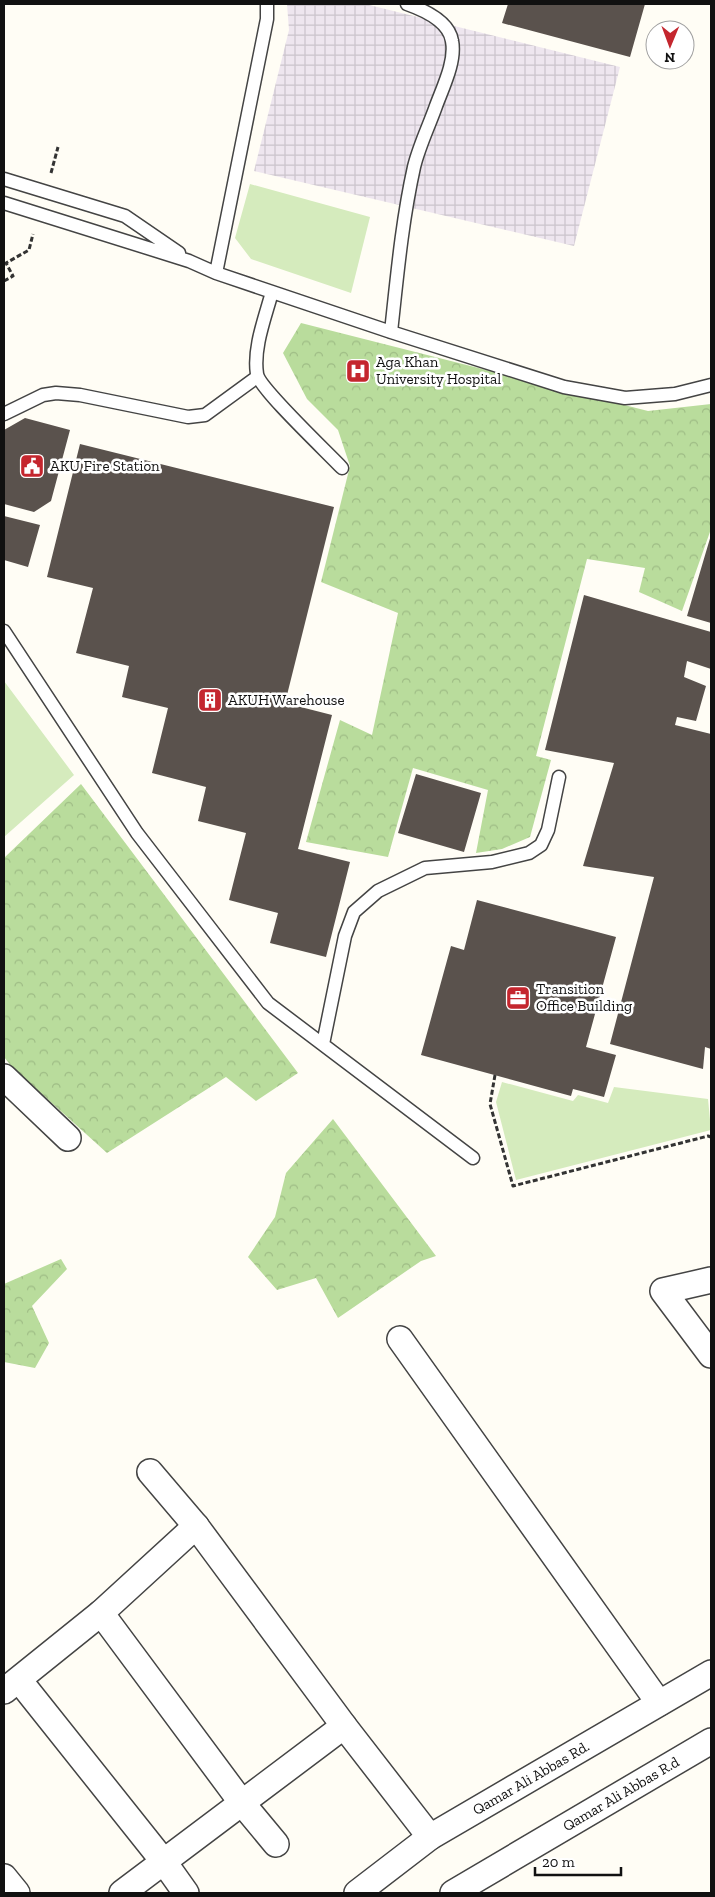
<svg xmlns="http://www.w3.org/2000/svg" width="715" height="1897" font-family="'Zilla Slab',serif">
  <defs>
    <pattern id="industrial-grid" width="8" height="8" patternUnits="userSpaceOnUse" patternTransform="scale(1.25)"><rect width="8" height="8" fill="#eee6ef"/><path d="M0 4h8M4 0v8" fill="none" stroke="#cbc4cc"/></pattern>
    <pattern id="forest-crowns" width="20" height="18" patternUnits="userSpaceOnUse" patternTransform="scale(1.25)"><rect width="20" height="18" fill="#b9dc9c"/><path d="M2 6a3 3 0 1 1 6 0M12 15a3 3 0 1 1 6 0" fill="none" stroke="#9ebc85"/></pattern>
  </defs>
  <rect width="100%" height="100%" fill="#fffdf5"/>
  <!-- industrial -->
  <path fill="url(#industrial-grid)" d="M 287,4 L 365,4 L 620,67 L 574,246 L 254,171 L 289,30 Z"/>
  <!-- grass -->
  <path fill="#d5ebbd" d="M 250,184 L 370,217 L 351,293 L 251,259 L 235,238 Z
    M 4,681 L 74,775 L 4,837 Z
    M 502,1082 L 573,1101 L 578,1095 L 608,1103 L 614,1087 L 708,1099 L 711,1130 L 516,1180 L 496,1102 Z"/>
  <!-- forest -->
  <path fill="url(#forest-crowns)" d="M 301,323 L 648,411 L 711,404 L 711,529 L 682,611 L 639,592 L 645,568 L 587,559 L 536,756 L 551,760 L 530,837 L 502,849 L 476,853 L 488,790 L 413,768 L 388,857 L 306,842 L 340,720 L 372,735 L 398,613 L 321,582 L 350,466 L 338,430 L 307,399 L 283,353 Z
    M 81,784 L 298,1073 L 256,1101 L 226,1077 L 107,1153 L 12,1067 L 4,1057 L 4,858 Z
    M 333,1119 L 436,1256 L 421,1261 L 338,1318 L 316,1278 L 277,1290 L 248,1257 L 275,1217 L 286,1173 Z
    M 61,1259 L 67,1269 L 32,1306 L 49,1343 L 35,1368 L 4,1362 L 4,1284 Z"/>
  <!-- building -->
  <path fill="#5a524d" d="M 508,4 L 645,4 L 630,57 L 502,23 Z
    M 25,418 L 70,430 L 51,501 L 34,512 L 4,504 L 4,430 Z
    M 80,444 L 334,507 L 285,703 L 332,715 L 298,849 L 350,862 L 326,957 L 270,943 L 278,913 L 229,900 L 246,833 L 198,821 L 206,787 L 152,773 L 168,708 L 122,697 L 129,666 L 76,653 L 93,588 L 47,577 Z
    M 4,516 L 40,525 L 28,567 L 4,560 Z
    M 711,535 L 711,623 L 687,616 Z
    M 584,595 L 711,632 L 711,669 L 687,661 L 684,677 L 706,686 L 696,721 L 677,717 L 675,725 L 711,734 L 711,1049 L 705,1047 L 703,1069 L 610,1044 L 654,877 L 583,866 L 614,763 L 545,750 Z
    M 416,774 L 481,793 L 464,852 L 398,833 Z
    M 477,900 L 616,937 L 586,1047 L 616,1055 L 604,1097 L 573,1089 L 571,1096 L 421,1055 L 451,946 L 464,950 Z"/>
  <g fill="none" stroke-linecap="round" stroke-linejoin="round">
    <defs>
      <path id="lane" d="M 4,179 L 125,216 L 179,253
        M 4,203 L 189,261 L 216,273 L 391,332 L 564,387 L 625,398 L 675,394 L 711,385
        M 216,273 L 267,19 L 267,4
        M 272,292 C 265,318 253,348 257,374 C 259,388 328,453 342,468
        M 391,332 C 397,277 402,221 414,167 C 419,146 429,126 436,106 C 443,87 456,61 452,41 C 449,21 424,10 407,4
        M 4,414 L 43,395 L 56,393 L 80,395 L 188,417 L 205,415 L 257,377
        M 4,631 L 137,833 L 268,1003 L 473,1158
        M 323,1044 L 345,936 L 354,912 L 378,891 L 425,868 L 492,862 L 529,853 L 541,845 L 548,830 L 559,777"/>
      <g id="street">
        <path d="M 4,1077 L 68,1138"/>
        <path d="M 711,1280 L 663,1291 L 711,1355"/>
        <path d="M 400,1339 L 659,1703"/>
        <path d="M 150,1472 L 196,1526 L 344,1726 L 430,1837"/>
        <path d="M 101,1613 L 242,1803 L 276,1844"/>
        <path d="M 19,1680 L 164,1862 L 186,1893"/>
        <path d="M 4,1691 L 101,1613 L 196,1526"/>
        <path d="M 4,1877 L 17,1893"/>
        <path d="M 122,1893 L 344,1726"/>
        <path id="s1" d="M 357,1893 L 430,1837 L 711,1673"/>
        <path id="s2" d="M 453,1893 L 711,1741"/>
      </g>
    </defs>
    <!-- lane casing -->
    <use href="#lane" stroke="#444" stroke-width="15"/>
    <!-- street casing -->
    <use href="#street" stroke="#444" stroke-width="28"/>
    <!-- path -->
    <path stroke="#333" stroke-width="3" stroke-dasharray="5 2.5" stroke-linecap="butt" d="M 51,173 L 58,147
      M 4,281 L 13,276 L 6,263 L 29,250 L 33,234
      M 495,1075 L 490,1104 L 513,1186 L 708,1136 L 711,1137"/>
    <!-- lane -->
    <use href="#lane" stroke="#fff" stroke-width="12"/>
    <!-- street -->
    <use href="#street" stroke="#fff" stroke-width="25"/>
  </g>
  <!-- icons -->
  <defs>
    <symbol id="hospital-square" viewBox="-11 -11 22 22"><rect x="-9" y="-9" width="18" height="18" rx="4" fill="#c4262e" stroke="#fff"/><path d="M-5-5h3v3.5h4V-5h3V5h-3V1.5h-4V5h-3Z" fill="#fff"/></symbol>
    <symbol id="civic-square" viewBox="-11 -11 22 22"><rect x="-9" y="-9" width="18" height="18" rx="4" fill="#c4262e" stroke="#fff"/><path d="M-.6-6.5H3V-4.5H.6V-3L4-1V1h2V6H-6V1h2V-1L-.6-3ZM-1.2 2.5V6h2.4V2.5Z" fill="#fff"/></symbol>
    <symbol id="building-square" viewBox="-11 -11 22 22"><rect x="-9" y="-9" width="18" height="18" rx="4" fill="#c4262e" stroke="#fff"/><path d="M-4-6H4V6H1V3H-1V6H-4ZM-2.5-4.3h1.7v1.8h-1.7ZM.8-4.3h1.7v1.8H.8ZM-2.5-1h1.7V.8h-1.7ZM.8-1h1.7V.8H.8Z" fill="#fff"/></symbol>
    <symbol id="office-square" viewBox="-11 -11 22 22"><rect x="-9" y="-9" width="18" height="18" rx="4" fill="#c4262e" stroke="#fff"/><path d="M-6-3h4V-5.5h4V-3h4V5H-6ZM-1-4.5V-3h2v-1.5ZM-6 0V1H6V0Z" fill="#fff"/></symbol>
  </defs>
  <g fill-rule="evenodd">
    <use href="#hospital-square" x="344" y="357" width="28" height="28"/>
    <use href="#civic-square" x="18" y="452" width="28" height="28"/>
    <use href="#building-square" x="196" y="686" width="28" height="28"/>
    <use href="#office-square" x="504" y="984" width="28" height="28"/>
  </g>
  <g text-anchor="middle" dominant-baseline="central" stroke-width="5" stroke-linejoin="round" paint-order="stroke">
    <!-- poi labels -->
    <g font-size="15" fill="#111" stroke="#fff" text-anchor="start">
      <text x="376" y="362">Aga Khan<tspan x="376" dy="17">University Hospital</tspan></text>
      <text x="50" y="466">AKU Fire Station</text>
      <text x="228" y="700">AKUH Warehouse</text>
      <text x="536" y="989">Transition<tspan x="536" dy="17">Office Building</tspan></text>
    </g>
    <!-- street labels -->
    <g font-size="15" fill="#111" stroke="#fff">
      <text stroke="none"><textPath href="#s1" startOffset="209">Qamar Ali Abbas Rd.</textPath></text>
      <text stroke="none"><textPath href="#s2" startOffset="195">Qamar Ali Abbas R.d</textPath></text>
    </g>
  </g>
  <!-- border -->
  <rect width="715" height="1897" fill="none" stroke="#111111" stroke-width="10"/>
  <!-- north arrow -->
  <g transform="translate(670 45) rotate(181)"><circle r="24" fill="#ffffff" stroke="#a0a0a0"/>
  <path d="M0-4L9 19L0 12L-9 19Z" fill="#c4262e"/>
  <text y="-8" font-size="14" font-weight="bold" text-anchor="middle" fill="#111111">N</text>
  </g>
  <!-- scale -->
  <path d="M535 1867v8h86v-8" fill="none" stroke="#111111" stroke-width="2.5"/>
  <text x="542" y="1867" font-size="15" fill="#111111" stroke="#ffffff" stroke-width="4" paint-order="stroke">20 m</text>
</svg>
